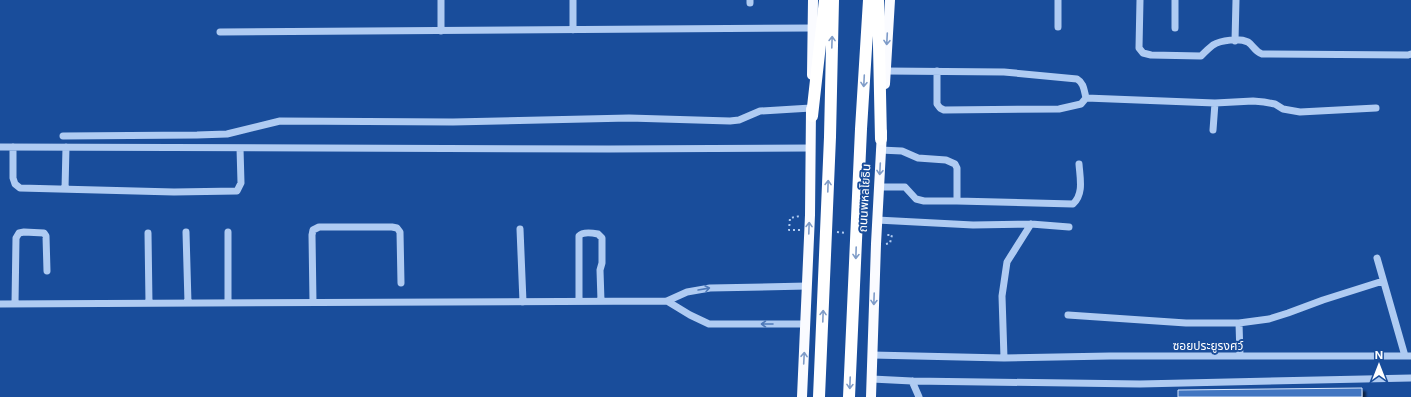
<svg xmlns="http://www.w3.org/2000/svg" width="1411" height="397" font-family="Inter,'Noto Sans Thai',sans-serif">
  <defs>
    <filter id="shadow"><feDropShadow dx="3.5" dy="3.5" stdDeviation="1" flood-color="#0009"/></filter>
  </defs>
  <rect width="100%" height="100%" fill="#194d9b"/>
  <!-- building -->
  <path fill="#4276c1" stroke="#d7e6fc" filter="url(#shadow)" d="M 1362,388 L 1362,397 L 1178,397 L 1178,390 Z"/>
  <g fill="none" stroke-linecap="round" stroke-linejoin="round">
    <!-- path -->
    <path stroke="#afcbf2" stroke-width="2" stroke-dasharray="2 3" stroke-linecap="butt" d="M 800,230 L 789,230 L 790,218 L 800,216
      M 837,232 L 846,233
      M 886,244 L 890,243 L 892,235 L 887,235"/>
    <!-- minor -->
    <path stroke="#afcbf2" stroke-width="7" d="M 441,0 L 441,31
      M 573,0 L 573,30
      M 750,0 L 750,3
      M 1058,0 L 1058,27
      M 1140,0 L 1139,48 L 1143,53 L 1151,55 L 1201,56 C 1205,52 1209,48 1213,45 C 1221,40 1239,38 1248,42 C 1254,46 1254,51 1262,54 L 1408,55 L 1411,54
      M 1175,0 L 1175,28
      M 220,32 L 813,28
      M 1235,41 L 1236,0
      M 886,71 L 1004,72 L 1077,79 C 1084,83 1084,90 1086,98
      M 937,71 L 937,104 L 940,108 L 944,110 L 1059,109 L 1081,104 L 1086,98 L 1215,103 L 1253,101 L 1264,102 L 1275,104 L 1283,109 L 1300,112 L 1376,108
      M 1213,130 L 1215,103
      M 63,136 L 197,135 L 227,134 L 280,121 L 453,122 L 629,118 L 730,121 L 739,120 L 760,111 L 811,108
      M 0,147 L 609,149 L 811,148
      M 13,147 L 13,178 L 15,184 L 20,188 L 174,192 L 237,191 L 241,183 L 240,148
      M 879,187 L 905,187 L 916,199 L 924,201 L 957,201 L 957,168 L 955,164 L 946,160 L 918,158 L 902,151 L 880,150
      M 65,189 L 66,147
      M 957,201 L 1073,204 C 1084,194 1080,178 1079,164
      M 877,220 L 973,225 L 1031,224 L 1069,227
      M 520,229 L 523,302
      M 186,232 L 188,303
      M 228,232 L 228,302
      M 148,233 L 149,303
      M 1377,258 L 1405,356
      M 579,301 L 579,236 C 583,231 593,233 598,234 L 602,238 L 602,263 L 600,270 L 601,301
      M 667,301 L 690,315 L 709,324 L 806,324
      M 313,302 L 312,235 L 313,230 L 319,227 L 392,227 L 397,228 L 400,232 L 401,283
      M 0,304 L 667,301 L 687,292 L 710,288 L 807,286
      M 15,304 L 16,238 L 19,233 L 24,232 L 44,233 L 46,236 L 47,271
      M 1068,315 L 1186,323 L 1239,323 L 1269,319 L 1288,313 L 1323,300 L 1383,281
      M 1239,323 L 1240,356
      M 872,355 L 1004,358 L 1110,356 L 1411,356
      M 1004,358 L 1002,296 L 1007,262 L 1031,224
      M 872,379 L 912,381 L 1140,384 L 1411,378
      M 912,381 L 919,397"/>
    <!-- major -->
    <path stroke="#fafbff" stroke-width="10" d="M 812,75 L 813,0
      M 885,84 L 890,0
      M 802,397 L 810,215 L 811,109
      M 871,397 L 876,244 L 882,132"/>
    <!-- highway -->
    <path stroke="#fff" stroke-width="12" d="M 878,0 L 881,139
      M 812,116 L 825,0
      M 819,397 L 830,137 L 833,0
      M 849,397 L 861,129 L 869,0"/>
  </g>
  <!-- one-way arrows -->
  <defs><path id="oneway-shaft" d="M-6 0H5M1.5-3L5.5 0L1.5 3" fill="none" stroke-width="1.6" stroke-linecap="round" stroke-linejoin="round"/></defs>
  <g stroke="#7e9bc8">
    <use href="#oneway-shaft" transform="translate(887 39) rotate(93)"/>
    <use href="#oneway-shaft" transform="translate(880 169) rotate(93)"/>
    <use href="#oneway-shaft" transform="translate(809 228) rotate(-88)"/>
    <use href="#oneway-shaft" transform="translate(874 299) rotate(92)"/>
    <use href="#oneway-shaft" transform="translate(804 358) rotate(-87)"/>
  </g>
  <g stroke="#809dc8">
    <use href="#oneway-shaft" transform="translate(832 42) rotate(-88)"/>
    <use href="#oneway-shaft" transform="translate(864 81) rotate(93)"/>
    <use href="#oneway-shaft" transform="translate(828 186) rotate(-88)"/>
    <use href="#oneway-shaft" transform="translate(856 253) rotate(92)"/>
    <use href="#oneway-shaft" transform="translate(823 316) rotate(-88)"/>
    <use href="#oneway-shaft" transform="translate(850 383) rotate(92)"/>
  </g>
  <g stroke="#4e79b9">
    <use href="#oneway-shaft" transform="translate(704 289) rotate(-10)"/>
    <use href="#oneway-shaft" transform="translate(767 324) rotate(-180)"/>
  </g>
  <g text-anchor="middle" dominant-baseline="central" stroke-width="4" stroke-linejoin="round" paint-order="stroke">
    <!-- street labels -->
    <g font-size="12" fill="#fff" stroke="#194d9b">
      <text transform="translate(864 198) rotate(-87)">ถนนพหลโยธิน</text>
      <text x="1208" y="345">ซอยประยูรงศว์</text>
    </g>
  </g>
  <!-- north arrow -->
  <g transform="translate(1379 365)" stroke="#194d9b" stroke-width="3" paint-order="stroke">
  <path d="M0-3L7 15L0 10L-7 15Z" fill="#ffffff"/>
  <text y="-6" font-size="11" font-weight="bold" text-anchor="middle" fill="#ffffff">N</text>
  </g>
</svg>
